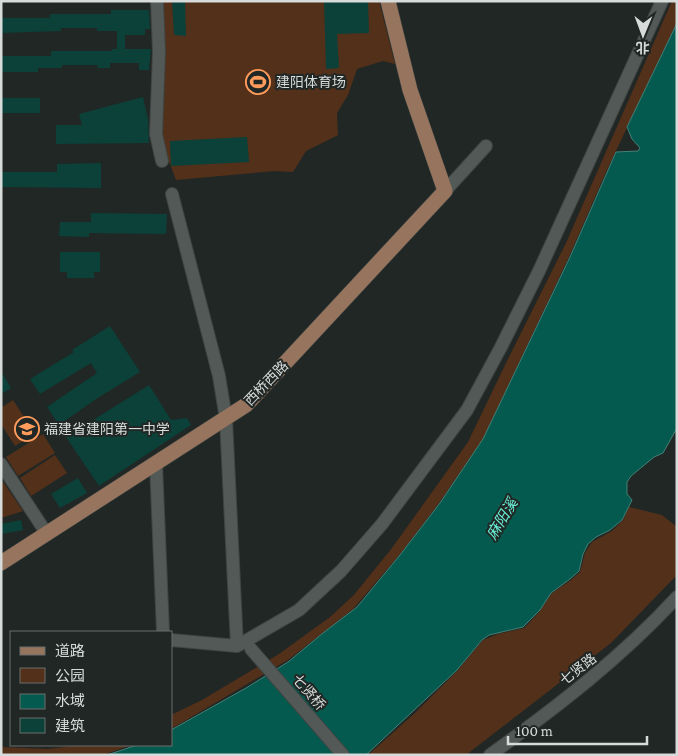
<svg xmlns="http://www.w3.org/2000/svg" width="678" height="756" font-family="'Crimson Pro','Noto Sans SC',serif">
  <rect width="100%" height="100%" fill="#212725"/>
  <!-- green -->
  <path fill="#53301a" d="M 162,1 L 379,1 L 395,64 L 383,61 L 357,69 L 348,95 L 337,113 L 338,135 L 306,151 L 293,172 L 274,171 L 176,180 L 161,140 Z
    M 672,1 L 677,1 L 677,22 L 606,172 L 568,259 L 483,439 L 439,503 L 401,553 L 353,609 L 288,660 L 171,729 L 171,715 L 202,700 L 279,654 L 330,617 L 353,596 L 392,548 L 468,442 L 507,361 L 566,243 Z
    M 13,400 L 35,434 L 15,446 L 1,424 L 1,408 Z
    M 43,434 L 55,453 L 18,476 L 6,457 Z
    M 55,455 L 67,473 L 31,496 L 20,478 Z
    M 1,479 L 23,511 L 1,518 Z
    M 629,507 L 662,515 L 677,527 L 677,575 L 611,643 L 466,755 L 368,755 L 415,713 L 458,670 L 483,640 L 498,634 L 524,628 L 529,623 L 539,612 L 552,593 L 571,580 L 580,572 L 585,553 L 592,542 L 612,531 L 623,520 Z
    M 80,745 L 132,745 L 102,755 L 1,755 L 1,747 L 48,749 Z"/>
  <!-- water -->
  <path fill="#045a4e" stroke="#438178" d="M 677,23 L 677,428 L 663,453 L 654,457 L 631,476 L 627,482 L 627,494 L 632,500 L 622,520 L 610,530 L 596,537 L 588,544 L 583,554 L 579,571 L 570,579 L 551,593 L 540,610 L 523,627 L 489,635 L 482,640 L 457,670 L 366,755 L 107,755 L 137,745 L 171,745 L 171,730 L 246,688 L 288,662 L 323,633 L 357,607 L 400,555 L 440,503 L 483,439 L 570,257 L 616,152 L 638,151 L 640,148 L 632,139 L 627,127 Z"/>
  <!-- building -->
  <path fill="#0b4139" d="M 172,1 L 185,1 L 186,36 L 174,35 Z
    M 324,1 L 368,1 L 369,33 L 337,34 L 339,68 L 326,69 Z
    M 111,10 L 149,10 L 150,29 L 145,29 L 145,35 L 125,35 L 125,49 L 151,49 L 149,70 L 139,70 L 139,63 L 110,63 L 110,68 L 97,68 L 98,65 L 62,65 L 62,68 L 38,68 L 38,72 L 1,72 L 1,56 L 51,56 L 51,51 L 112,51 L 112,49 L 117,49 L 117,31 L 97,31 L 97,28 L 61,28 L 61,31 L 1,33 L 1,18 L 50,18 L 50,14 L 111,14 Z
    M 143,97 L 148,119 L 149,143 L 56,144 L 56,125 L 82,125 L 79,114 Z
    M 1,98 L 40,98 L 40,113 L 1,113 Z
    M 247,137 L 249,162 L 171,166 L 170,141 Z
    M 101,163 L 101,188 L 1,187 L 1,172 L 57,172 L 57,164 Z
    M 91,213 L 167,214 L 166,234 L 89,233 L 89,237 L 59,236 L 60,222 L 91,222 Z
    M 60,252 L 100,252 L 100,272 L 94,272 L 94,278 L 67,278 L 67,272 L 60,272 Z
    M 110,326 L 140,372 L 96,399 L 59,425 L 47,407 L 97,373 L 91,363 L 40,394 L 30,379 L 74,352 L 72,350 Z
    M 1,371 L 11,388 L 1,394 Z
    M 149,385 L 171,420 L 187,418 L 191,425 L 99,486 L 66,437 Z
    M 78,478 L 87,493 L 60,508 L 51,494 Z
    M 21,520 L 23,530 L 1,534 L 1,524 Z"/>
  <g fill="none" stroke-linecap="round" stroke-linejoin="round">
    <defs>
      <path id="minor" d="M 157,1 L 159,52 L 156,134 L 162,161
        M 445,191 L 486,146
        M 172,194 L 219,376 L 226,419 L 237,646
        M 1,464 L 47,534
        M 156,464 L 163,632
        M 171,640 L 237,646 L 299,610 L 341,571 L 382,524 L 467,410 L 501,347 L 539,271 L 662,1
        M 251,649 L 343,755
        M 490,755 C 557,707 622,657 677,597"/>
      <path id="major" d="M 1,563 L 246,405 L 445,191 L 410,90 L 388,1"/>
    </defs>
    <!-- minor casing -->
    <use href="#minor" stroke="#3f4543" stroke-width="14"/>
    <!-- major casing -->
    <use href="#major" stroke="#3f4543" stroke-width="16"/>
    <!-- minor -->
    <use href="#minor" stroke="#525957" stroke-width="12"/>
    <!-- major -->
    <use href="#major" stroke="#96745d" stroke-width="15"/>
  </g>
  <!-- icons -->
  <defs>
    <symbol id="stadium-ring" viewBox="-11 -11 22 22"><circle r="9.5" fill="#212725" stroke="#ff9b5b" stroke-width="1.5"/><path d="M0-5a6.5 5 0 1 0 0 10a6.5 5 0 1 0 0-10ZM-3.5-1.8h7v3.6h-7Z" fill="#ff9b5b"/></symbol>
    <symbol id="school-ring" viewBox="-11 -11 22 22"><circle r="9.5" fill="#212725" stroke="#ff9b5b" stroke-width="1.5"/><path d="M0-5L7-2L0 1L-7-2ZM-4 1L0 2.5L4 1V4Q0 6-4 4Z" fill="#ff9b5b"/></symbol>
  </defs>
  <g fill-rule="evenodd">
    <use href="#stadium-ring" x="244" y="68" width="28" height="28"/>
    <use href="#school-ring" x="13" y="415" width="28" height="28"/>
  </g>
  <g text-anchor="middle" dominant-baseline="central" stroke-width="4" stroke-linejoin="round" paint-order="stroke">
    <!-- poi labels -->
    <g font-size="14" fill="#d7dbda" stroke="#212725" text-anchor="start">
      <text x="276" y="82">建阳体育场</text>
      <text x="44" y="429">福建省建阳第一中学</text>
    </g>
    <!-- street labels -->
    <g font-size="14" fill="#d7dbda" stroke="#212725">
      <text transform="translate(266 383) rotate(-46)">西桥西路</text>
      <text transform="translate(578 669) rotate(-38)">七贤路</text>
      <text transform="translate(309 692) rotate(49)">七贤桥</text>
    </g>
    <!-- water labels -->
    <g font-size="15" font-style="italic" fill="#68efd6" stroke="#212725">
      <text transform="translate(502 519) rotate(-59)">麻阳溪</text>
    </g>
  </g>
  <!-- border -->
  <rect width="678" height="756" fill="none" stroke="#d7dbda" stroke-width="5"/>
  <!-- legend -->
  <rect x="10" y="631" width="162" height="115" fill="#212725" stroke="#6a6f6d"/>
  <rect x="20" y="647" width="25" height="8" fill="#96745d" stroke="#6a6f6d"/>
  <text x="55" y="656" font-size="15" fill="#d7dbda">道路</text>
  <rect x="20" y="668" width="25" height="15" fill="#53301a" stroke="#6a6f6d"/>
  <text x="55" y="681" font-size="15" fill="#d7dbda">公园</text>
  <rect x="20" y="694" width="25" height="15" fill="#045a4e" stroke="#6a6f6d"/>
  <text x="55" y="706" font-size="15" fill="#d7dbda">水域</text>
  <rect x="20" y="718" width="25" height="15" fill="#0b4139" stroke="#6a6f6d"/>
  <text x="55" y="731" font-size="15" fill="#d7dbda">建筑</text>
  <!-- north arrow -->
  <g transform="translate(643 35) rotate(181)" stroke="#212725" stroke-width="4" paint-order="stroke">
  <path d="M0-4L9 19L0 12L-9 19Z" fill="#d7dbda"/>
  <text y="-8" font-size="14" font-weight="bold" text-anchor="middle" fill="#d7dbda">北</text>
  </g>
  <!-- scale -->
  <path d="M508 736v8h139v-8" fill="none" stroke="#d7dbda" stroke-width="2.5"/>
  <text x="516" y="736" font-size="15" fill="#d7dbda" stroke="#212725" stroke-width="4" paint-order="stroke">100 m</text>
</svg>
